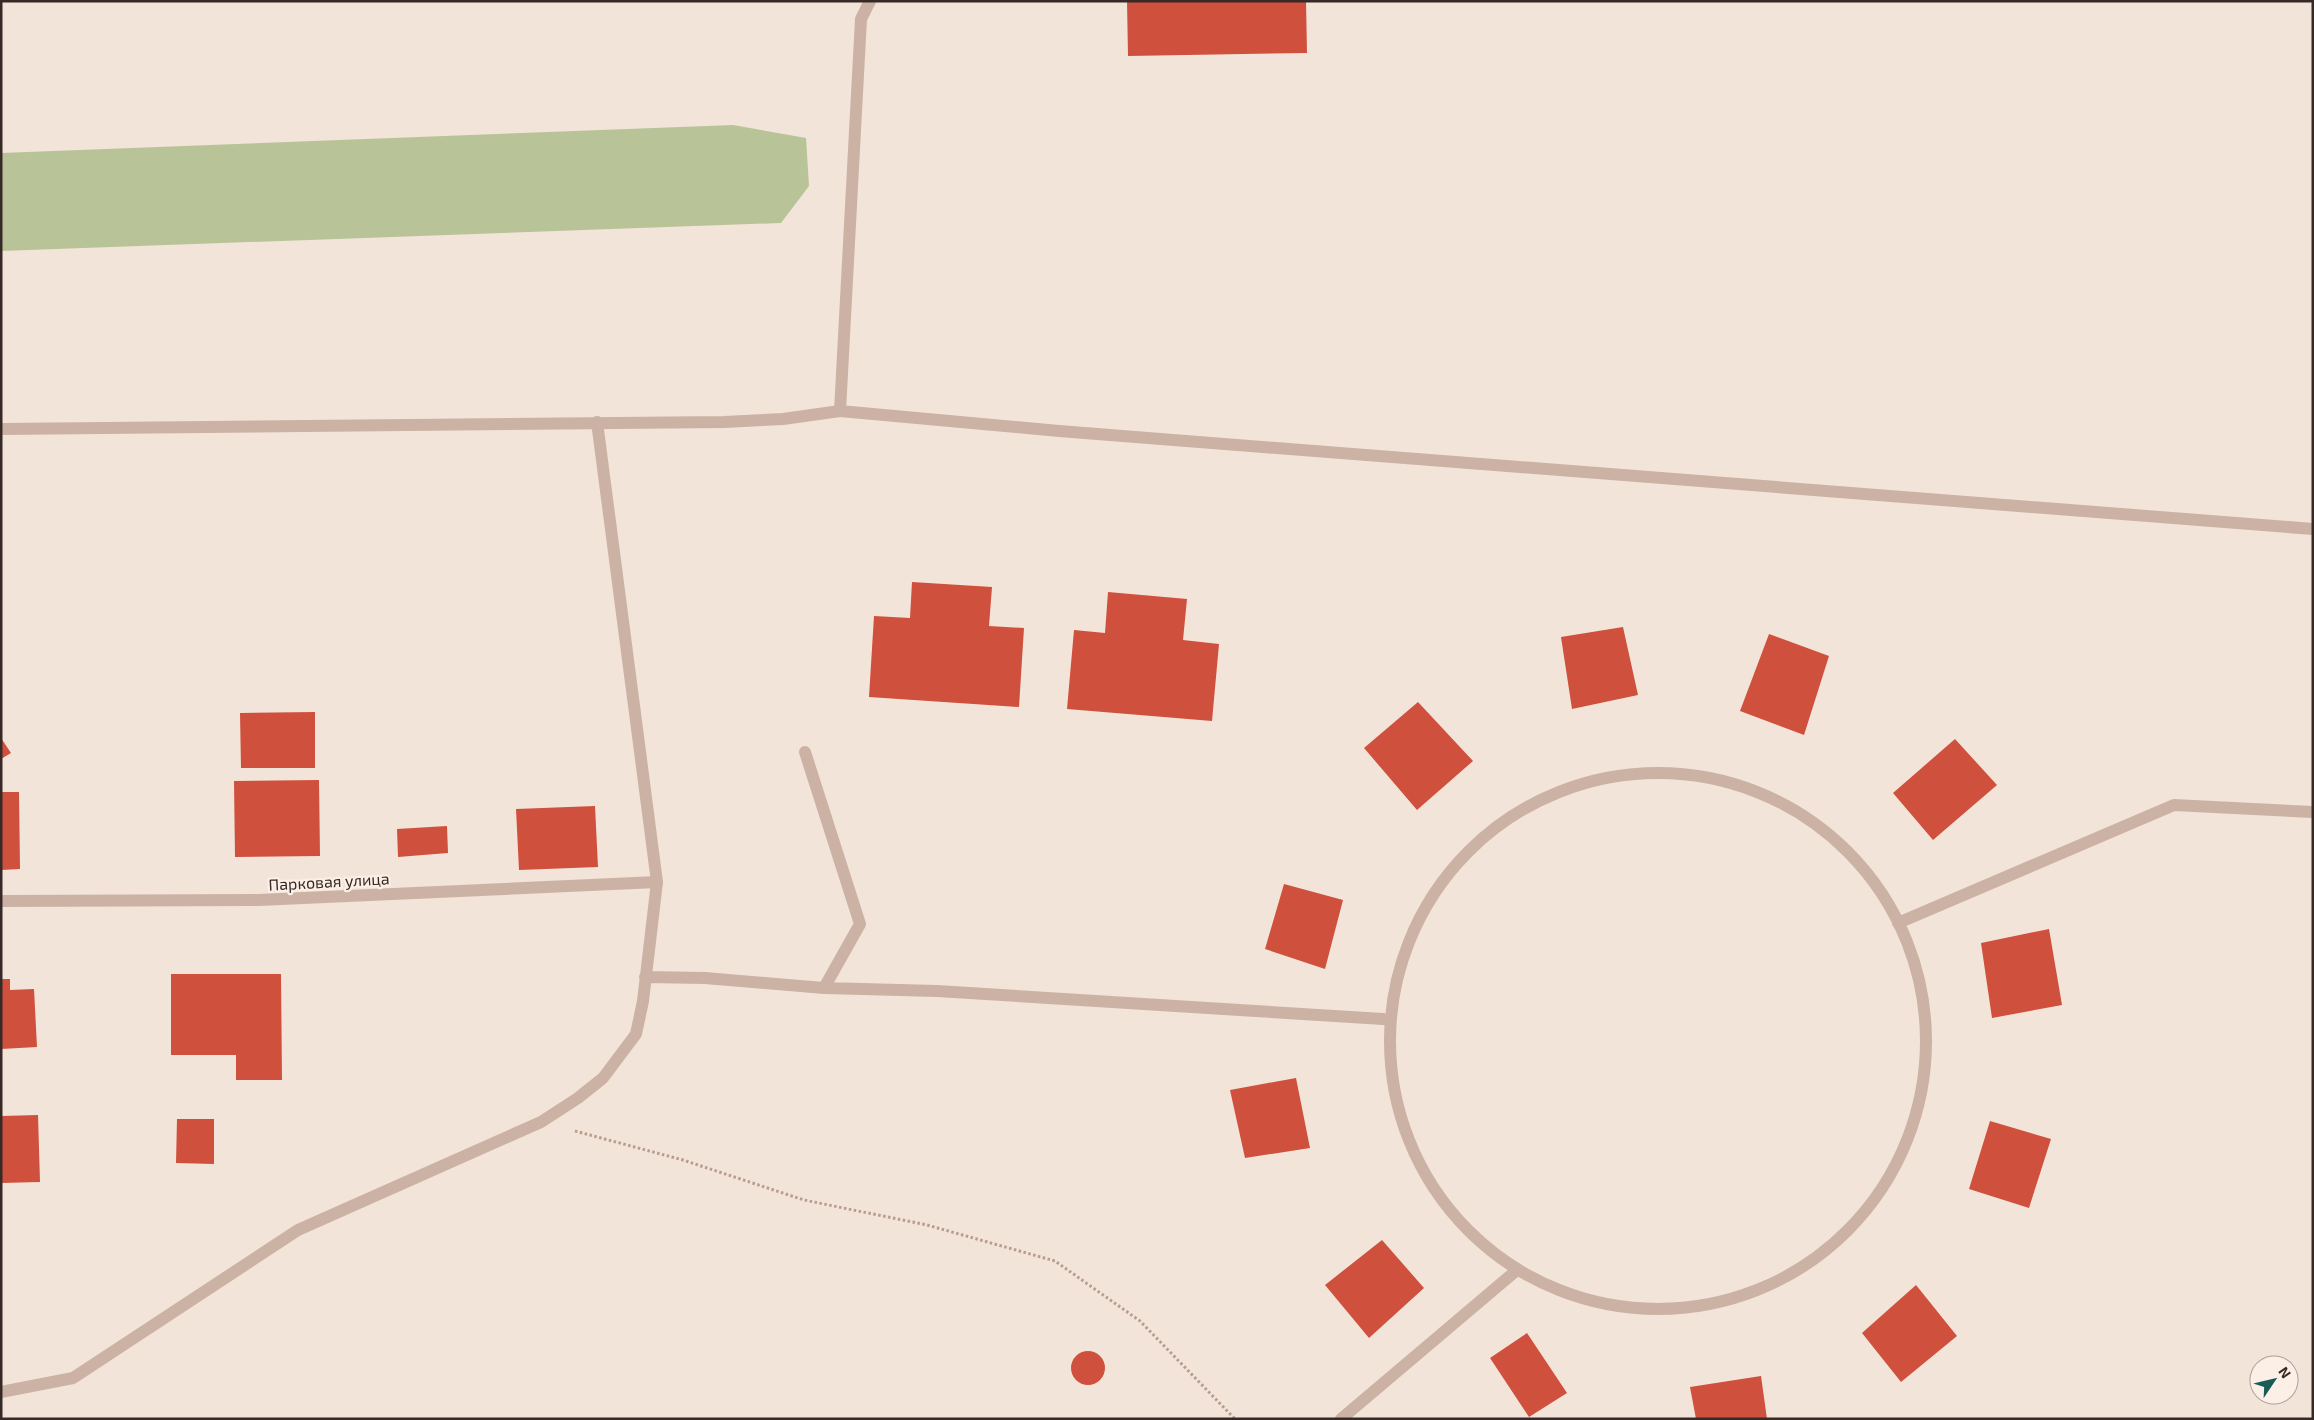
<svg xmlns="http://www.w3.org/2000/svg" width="2314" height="1420" font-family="'Exo 2',sans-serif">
  <rect width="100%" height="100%" fill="#f3e4d9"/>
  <!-- green -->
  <path fill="#b9c398" d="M 733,125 L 806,138 L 809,186 L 781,223 L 1,251 L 1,153 Z"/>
  <!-- building -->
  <path fill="#cf503c" d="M 1127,1 L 1306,1 L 1307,53 L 1128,56 Z
    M 912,582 L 992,587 L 989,626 L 1024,628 L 1019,707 L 869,697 L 874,616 L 910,618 Z
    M 1108,592 L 1187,599 L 1183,640 L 1219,644 L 1212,721 L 1067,709 L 1074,630 L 1105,633 Z
    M 1623,627 L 1638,695 L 1572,709 L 1561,637 Z
    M 1769,634 L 1829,656 L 1804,735 L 1740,711 Z
    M 1418,702 L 1473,761 L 1417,810 L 1364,748 Z
    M 315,712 L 315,768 L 241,768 L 240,713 Z
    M 1,738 L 11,753 L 1,759 Z
    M 1955,739 L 1997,785 L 1933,840 L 1893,793 Z
    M 319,780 L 320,856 L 235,857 L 234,781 Z
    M 1,792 L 19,792 L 20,869 L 1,870 Z
    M 595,806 L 598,867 L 519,870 L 516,809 Z
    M 447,826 L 448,853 L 398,857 L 397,829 Z
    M 1284,884 L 1343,900 L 1325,969 L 1265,949 Z
    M 2049,929 L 2062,1005 L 1992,1018 L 1981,943 Z
    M 171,974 L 281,974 L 282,1080 L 236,1080 L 236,1055 L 171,1055 Z
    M 1,979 L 10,979 L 10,990 L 34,989 L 37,1047 L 1,1049 Z
    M 1296,1078 L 1310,1148 L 1245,1158 L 1230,1090 Z
    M 38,1115 L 40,1182 L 1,1183 L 1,1116 Z
    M 177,1119 L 214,1119 L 214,1164 L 176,1163 Z
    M 1990,1121 L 2051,1139 L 2029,1208 L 1969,1189 Z
    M 1382,1240 L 1424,1288 L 1369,1338 L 1325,1285 Z
    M 1916,1285 L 1957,1336 L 1901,1382 L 1862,1333 Z
    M 1527,1333 L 1567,1393 L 1529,1417 L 1490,1358 Z
    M1071 1368a17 17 0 1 1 34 0a17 17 0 1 1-34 0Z
    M 1761,1376 L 1767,1419 L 1696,1419 L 1690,1387 Z"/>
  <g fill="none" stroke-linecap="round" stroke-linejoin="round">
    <!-- path -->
    <path stroke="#b89c8e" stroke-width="3" stroke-dasharray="2.5 2.5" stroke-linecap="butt" d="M 575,1131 L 683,1160 L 804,1200 L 927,1225 L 1055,1261 L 1140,1321 L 1235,1419"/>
    <!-- service -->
    <path stroke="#ccb2a4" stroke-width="12" d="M 840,411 L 861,19 L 870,1
      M 805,752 L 860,924 L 824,988
      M1390 1041a268 268 0 1 1 536 0a268 268 0 1 1-536 0Z
      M 1898,923 L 2174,805 L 2313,812
      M 645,977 L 705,978 L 824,988 L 937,991 L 1383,1019
      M 1,1392 L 73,1378 L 298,1230 L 541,1122 L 578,1098 L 603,1078 L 636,1034 L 643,1001 L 657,882 L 597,422
      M 1341,1419 L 1517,1270"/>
    <!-- minor -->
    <path stroke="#ccb2a4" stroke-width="12" d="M 1,429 L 724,422 L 783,419 L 840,411 L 1059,431 L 2313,529
      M 1,901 L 259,900 L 657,882"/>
  </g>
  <g text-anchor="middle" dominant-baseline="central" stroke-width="4.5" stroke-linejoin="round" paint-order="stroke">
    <!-- street labels -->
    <g font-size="16" fill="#372a26" stroke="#fbefe6">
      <text transform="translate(329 881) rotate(-3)">Парковая улица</text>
    </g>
  </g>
  <!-- border -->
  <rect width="2314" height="1420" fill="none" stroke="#372a26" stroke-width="5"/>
  <!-- north arrow -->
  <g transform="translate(2274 1380) rotate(55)"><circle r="24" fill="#fbefe6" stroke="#ada099"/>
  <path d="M0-4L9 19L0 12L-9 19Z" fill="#195b59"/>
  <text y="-8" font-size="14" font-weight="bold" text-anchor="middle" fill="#372a26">N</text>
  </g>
</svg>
